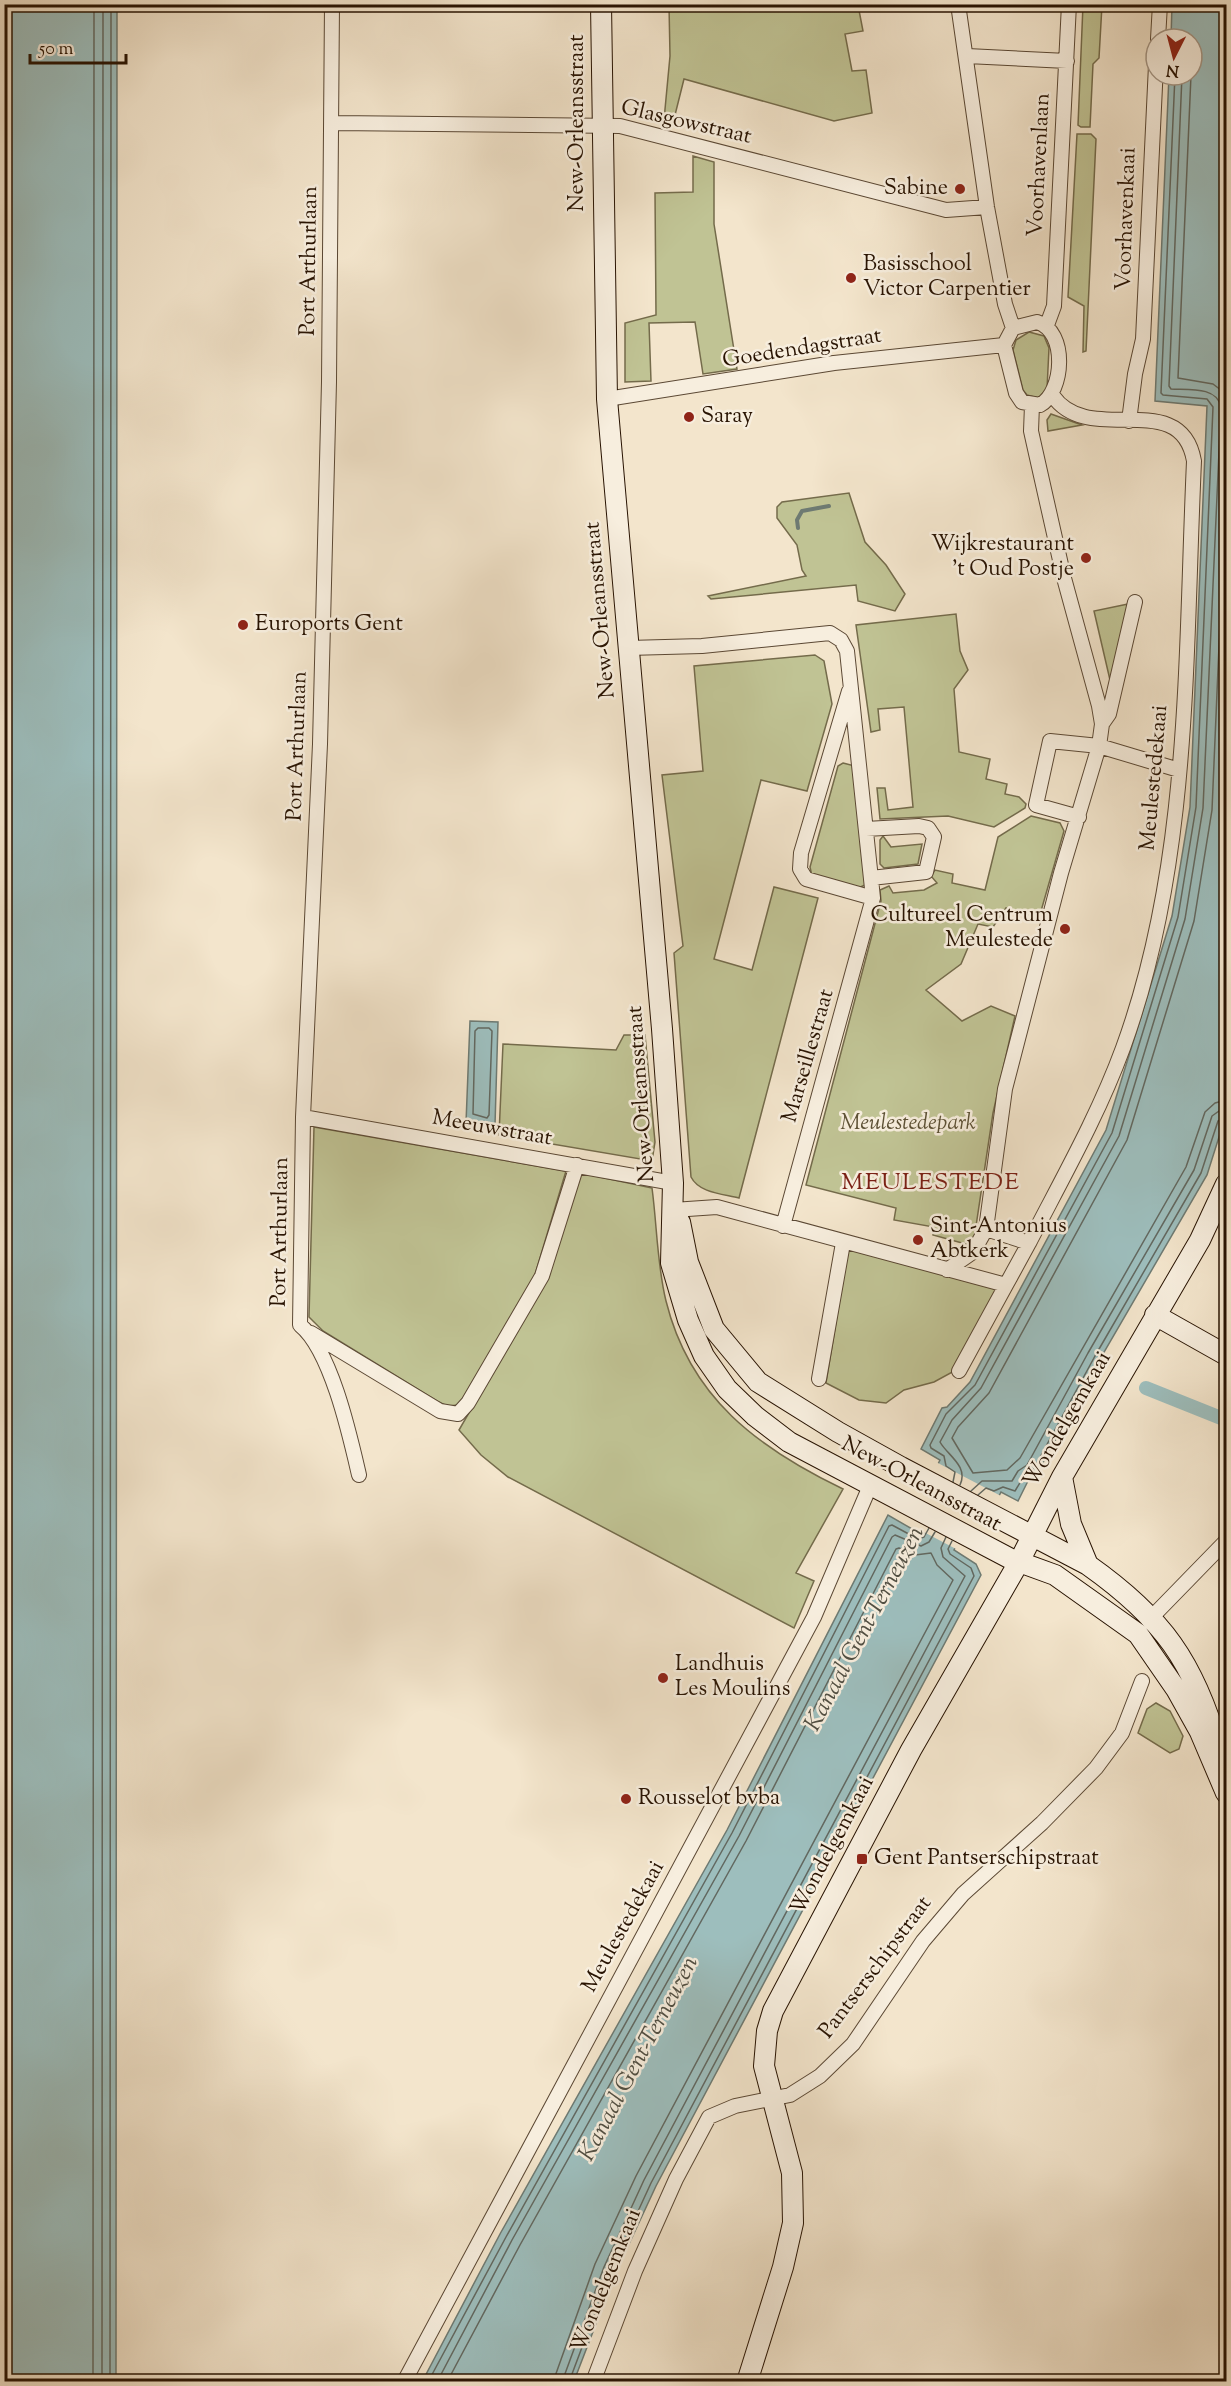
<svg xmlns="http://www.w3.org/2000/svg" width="1231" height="2386" font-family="'Sorts Mill Goudy',serif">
  <rect width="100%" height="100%" fill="#f3e5cc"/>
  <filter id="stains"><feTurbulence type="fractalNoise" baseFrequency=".00333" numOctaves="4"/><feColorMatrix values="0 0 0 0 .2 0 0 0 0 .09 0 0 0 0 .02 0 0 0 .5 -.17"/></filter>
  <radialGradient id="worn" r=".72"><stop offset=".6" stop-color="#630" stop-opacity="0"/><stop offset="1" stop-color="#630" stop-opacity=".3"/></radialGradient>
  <!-- green -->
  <path fill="#c0c394" stroke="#746b4b" stroke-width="1.5" d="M 669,5 L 746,5 L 750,12 L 748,5 L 858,5 L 863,31 L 845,34 L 852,71 L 866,70 L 872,113 L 834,121 L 684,79 L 673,123 L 664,120 L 670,56 Z
    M 1083,5 L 1102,5 L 1099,58 L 1093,64 L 1090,127 L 1081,127 L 1078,125 Z
    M 1077,134 L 1091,134 L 1096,139 L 1086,351 L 1083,352 L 1084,306 L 1068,297 Z
    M 693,156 L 714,162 L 714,224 L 737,369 L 703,374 L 695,322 L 649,323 L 651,381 L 625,382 L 625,323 L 656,315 L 655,193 L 693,192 Z
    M 1029,332 L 1044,336 L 1049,348 L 1047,389 L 1038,398 L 1027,395 L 1023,390 L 1013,350 L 1016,340 Z
    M 1051,414 L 1082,425 L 1048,431 L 1047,420 Z
    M 849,493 L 865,542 L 886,565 L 905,594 L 895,611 L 858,601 L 856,585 L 711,599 L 708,596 L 806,576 L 802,570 L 797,545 L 777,518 L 777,507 L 782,502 Z
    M 1128,604 L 1110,680 L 1094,611 Z
    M 956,614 L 960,651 L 968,670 L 954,689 L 959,752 L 990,759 L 986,779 L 1007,784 L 1005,794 L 1019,797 L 1026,804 L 1025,808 L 994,827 L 948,816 L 880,819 L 877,788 L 885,788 L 888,810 L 913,807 L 904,707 L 878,709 L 880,730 L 871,732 L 856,625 Z
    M 815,655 L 824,661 L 832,704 L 807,791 L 761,780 L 714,959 L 752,970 L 774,887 L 818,898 L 739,1198 C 723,1194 699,1193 691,1177 L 674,953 L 683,946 L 662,775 L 703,771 L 694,666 Z
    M 843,763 L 855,766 L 865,885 L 856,889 L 812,876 L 810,867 L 838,766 Z
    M 1031,816 L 1060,823 L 1064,831 L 1039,918 L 1006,908 L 993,927 L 978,924 L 961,964 L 926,990 L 962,1021 L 991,1006 L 1015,1016 L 993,1113 L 973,1246 L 933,1235 L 934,1227 L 894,1220 L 896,1208 L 806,1185 L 881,901 L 880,890 L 889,886 L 893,893 L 924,890 L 937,883 L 931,876 L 935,870 L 953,874 L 952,883 L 985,890 L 998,837 Z
    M 883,836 L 891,847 L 922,844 L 918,864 L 884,868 L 880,864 L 880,840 Z
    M 624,1035 L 645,1035 L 655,1142 L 652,1161 L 499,1135 L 503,1044 L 616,1050 Z
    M 314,1127 L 566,1171 L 534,1278 L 459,1405 L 447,1406 L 437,1401 L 323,1331 L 309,1317 Z
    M 581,1173 L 652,1188 C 657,1225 657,1265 666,1301 C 690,1398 758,1448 843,1489 L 796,1573 L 814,1581 L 794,1628 L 508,1477 L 481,1455 L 459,1430 L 547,1278 Z
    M 848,1249 L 995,1289 L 997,1294 L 958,1369 L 934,1382 L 904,1390 L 886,1403 L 859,1400 L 826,1383 Z
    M 1156,1703 L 1170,1711 L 1183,1736 L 1179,1749 L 1170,1753 L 1138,1733 L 1147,1709 Z"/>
  <!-- water -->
  <path fill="#9dbebd" stroke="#6e7a72" stroke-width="1.5" d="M 117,5 L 116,2381 L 5,2382 L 4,5 Z
    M 1172,5 L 1226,5 L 1226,1115 L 1207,1175 L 1100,1359 L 1033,1481 L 1029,1479 L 1018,1501 L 1001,1492 L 997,1500 L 985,1494 L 954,1550 L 976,1564 L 981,1575 L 656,2186 L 616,2272 L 574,2381 L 422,2382 L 500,2234 L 727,1830 L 888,1515 L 919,1533 L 950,1475 L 936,1468 L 940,1460 L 921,1449 L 942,1408 L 947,1407 L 970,1382 L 1106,1130 L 1172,916 L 1190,807 L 1207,406 L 1155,401 L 1169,75 L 1192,75 L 1192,39 L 1171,39 Z
    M 470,1021 L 498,1022 L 495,1125 L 466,1123 Z"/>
  <!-- pier -->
  <path fill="#f3e5cc" d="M 936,1462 L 1001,1496 L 997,1503 L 986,1498 L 958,1550 L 918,1529 L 946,1476 L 934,1470 Z"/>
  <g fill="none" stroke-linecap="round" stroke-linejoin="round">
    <!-- shore -->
    <path stroke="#626860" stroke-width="1.5" d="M 1191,75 L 1178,378 L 1213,384 L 1226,394
      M 1226,482 L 1212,810 L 1194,921 L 1127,1140 L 989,1393 L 958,1427 L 952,1438 L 973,1473 L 1007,1470 L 1020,1458 L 1186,1167 L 1205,1112 L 1215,1103 L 1226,1100
      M 478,1028 L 489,1028 L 492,1031 L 489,1115 L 487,1118 L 473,1114 L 475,1031 Z
      M 953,1482 L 955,1472 L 946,1466 L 944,1456 L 931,1448 L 930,1445 L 946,1414 L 975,1385 L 1112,1133 L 1178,917 L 1196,807 L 1213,407 L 1207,399 L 1163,395 L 1161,393 L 1175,75
      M 960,1485 C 969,1466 947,1455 940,1442 L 952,1420 L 981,1388 L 1119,1136 L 1185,919 L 1203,808 L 1221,407 C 1217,386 1188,390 1171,389 L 1169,386 L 1182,75
      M 971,1491 L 982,1481 L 1012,1481 L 1018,1471 L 1027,1465 L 1088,1353 L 1194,1170 L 1212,1116 L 1219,1111 L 1226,1109
      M 978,1495 L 986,1488 L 994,1491 L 1003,1487 L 1015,1491 L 1024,1476 L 1032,1472 L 1095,1356 L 1201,1173 L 1218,1121 L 1226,1117
      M 93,2382 L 94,4
      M 102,2382 L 103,4
      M 110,2382 L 111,4
      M 428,2382 L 506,2237 L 732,1833 L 889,1526 L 892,1525 L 918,1539 L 924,1537 L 929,1528
      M 437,2382 L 512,2240 L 739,1836 L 892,1537 L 895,1535 L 921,1546 L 929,1542 L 935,1532
      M 447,2382 L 520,2245 L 746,1841 L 896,1549 L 899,1548 L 915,1555 L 931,1553 L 937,1565 L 953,1580 L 636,2176 L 595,2264 L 553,2382
      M 562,2382 L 604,2267 L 644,2180 L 965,1576 L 943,1557 L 941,1548 L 946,1537
      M 569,2382 L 611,2270 L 651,2183 L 974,1576 L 971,1568 L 950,1554 L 948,1549 L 952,1541"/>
    <!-- stream -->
    <path stroke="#6e7a72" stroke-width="4" d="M 798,528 L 797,520 L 802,511 L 829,506"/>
    <!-- canal -->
    <path stroke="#9dbebd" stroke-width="14" d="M 1146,1388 L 1226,1420"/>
    <defs>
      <path id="street" d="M 332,4 L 329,382 L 320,744 L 303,1117 L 300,1325 C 331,1350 350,1436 359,1475
        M 958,4 L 987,207 L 1005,304 L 1013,328
        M 1158,39 L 1160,4
        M 967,56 L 1067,61
        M 333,123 L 620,126 L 946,210 L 987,207
        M 1037,322 C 1068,331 1064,392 1040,405 L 1022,402 L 1016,393 L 1004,345 L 1013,328 Z
        M 1047,325 L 1054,306 L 1069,4
        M 607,399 L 834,363 L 1004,345
        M 1129,421 L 1135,374 L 1143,339 L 1156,65
        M 628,648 L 702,646 L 830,633 L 841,640 L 847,651 L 873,898 L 783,1226
        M 849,691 L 801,853 L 800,869 L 806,879 L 873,898
        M 1102,724 L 1109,714 L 1135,602
        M 1079,817 L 1036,805 L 1050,741 L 1099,746 L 1179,770
        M 866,829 L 919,826 L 928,828 L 934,837 L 926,872 L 871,878
        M 303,1117 L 673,1183
        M 673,1210 L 717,1207 L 1006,1285 L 1029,1243 L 986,1229
        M 1029,1243 C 1062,1179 1098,1116 1123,1048 C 1191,861 1185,657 1194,461 C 1181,386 1089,448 1053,396
        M 947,1270 L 973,1252 L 986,1229 L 1005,1089 L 1061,873 L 1099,746 L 1102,724 L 1099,706 L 1064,578 L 1035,449 L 1031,431 L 1032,405
        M 311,1333 L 440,1411 L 458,1414 L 468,1403 L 542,1276 L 577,1165
        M 959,1371 L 1006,1285
        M 819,1379 L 843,1243
        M 1151,1618 L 1226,1541
        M 404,2382 L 814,1617 L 870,1486
        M 593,2382 L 635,2271 L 676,2179 L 709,2117 L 735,2106 L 790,2095 L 820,2076 L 853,2044 L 923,1941 L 963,1894 L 1042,1823 L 1096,1768 L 1122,1733 L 1142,1681"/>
      <path id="secondary" d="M 601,4 L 607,399 L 662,1029 L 673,1183 L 671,1263 L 688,1320 L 704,1356 L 727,1389 L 755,1416 L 789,1442 L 1011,1559 L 1055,1575 L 1138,1634 L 1176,1689 L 1200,1732 L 1226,1793
        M 680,1222 L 688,1262 L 714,1329 L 758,1382 L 838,1432 L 901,1467 L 1088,1565 C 1163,1618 1194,1662 1219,1749
        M 1155,1315 L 1226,1355
        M 1062,1477 L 1071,1524 L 1088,1565
        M 747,2382 L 783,2267 L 793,2223 L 792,2173 L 764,2066 L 767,2031 L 773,2011 L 911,1750 L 1019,1562 L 1062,1477 L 1200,1240 L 1226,1184"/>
    </defs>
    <!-- street casing -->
    <use href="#street" stroke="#5b4834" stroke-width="16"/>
    <!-- secondary casing -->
    <use href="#secondary" stroke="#281302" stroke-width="22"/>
    <!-- street -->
    <use href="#street" stroke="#f7eede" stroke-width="14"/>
    <!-- secondary -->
    <use href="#secondary" stroke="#f7eede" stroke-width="20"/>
  </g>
  <!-- markers -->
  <g fill="#8f2418" stroke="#f7eede" stroke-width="2">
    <circle cx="960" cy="189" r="6"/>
    <circle cx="851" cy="278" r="6"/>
    <circle cx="689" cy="417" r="6"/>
    <circle cx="1086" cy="558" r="6"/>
    <circle cx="243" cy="625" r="6"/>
    <circle cx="1065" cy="929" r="6"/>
    <circle cx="918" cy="1240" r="6"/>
    <circle cx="663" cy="1678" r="6"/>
    <circle cx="626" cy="1799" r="6"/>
    <rect x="856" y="1853" width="12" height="12" rx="3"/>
  </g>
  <g text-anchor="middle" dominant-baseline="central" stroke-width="5" stroke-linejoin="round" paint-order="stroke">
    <!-- street labels -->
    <g font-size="22" fill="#281302" stroke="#f7eede">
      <text transform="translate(578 123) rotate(-90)">New-Orleansstraat</text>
      <text transform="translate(686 123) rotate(13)">Glasgowstraat</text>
      <text transform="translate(1040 165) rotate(-87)">Voorhavenlaan</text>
      <text transform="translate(1127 219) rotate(-88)">Voorhavenkaai</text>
      <text transform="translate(310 261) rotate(-89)">Port Arthurlaan</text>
      <text transform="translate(802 349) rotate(-9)">Goedendagstraat</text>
      <text transform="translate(601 610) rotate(-95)">New-Orleansstraat</text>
      <text transform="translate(298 746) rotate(-88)">Port Arthurlaan</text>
      <text transform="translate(1155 778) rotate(-85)">Meulestedekaai</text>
      <text transform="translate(809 1056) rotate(-74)">Marseillestraat</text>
      <text transform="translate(642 1094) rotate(-94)">New-Orleansstraat</text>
      <text transform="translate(492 1129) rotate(10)">Meeuwstraat</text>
      <text transform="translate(281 1232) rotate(-89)">Port Arthurlaan</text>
      <text transform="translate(1068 1420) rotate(-60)">Wondelgemkaai</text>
      <text transform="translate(921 1485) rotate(28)">New-Orleansstraat</text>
      <text transform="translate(833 1846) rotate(-62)">Wondelgemkaai</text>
      <text transform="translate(624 1927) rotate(-61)">Meulestedekaai</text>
      <text transform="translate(876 1968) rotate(-53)">Pantserschipstraat</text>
      <text transform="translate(607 2281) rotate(-68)">Wondelgemkaai</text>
    </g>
    <!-- poi labels -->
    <g font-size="22" fill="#281302" stroke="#f7eede" text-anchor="start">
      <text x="948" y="189" text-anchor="end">Sabine</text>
      <text x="863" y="265">Basisschool<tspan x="863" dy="25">Victor Carpentier</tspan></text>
      <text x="701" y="417">Saray</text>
      <text x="1074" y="545" text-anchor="end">Wijkrestaurant<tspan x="1074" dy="25">'t Oud Postje</tspan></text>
      <text x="255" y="625">Euroports Gent</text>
      <text x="1053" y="916" text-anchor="end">Cultureel Centrum<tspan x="1053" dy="25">Meulestede</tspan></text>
      <text x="930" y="1227">Sint-Antonius<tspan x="930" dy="25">Abtkerk</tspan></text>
      <text x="675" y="1665">Landhuis<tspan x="675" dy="25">Les Moulins</tspan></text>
      <text x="638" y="1799">Rousselot bvba</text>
      <text x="874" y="1859">Gent Pantserschipstraat</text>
    </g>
    <!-- park labels -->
    <g font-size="22" font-style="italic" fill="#5d5135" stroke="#f7eede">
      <text x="908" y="1124">Meulestedepark</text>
    </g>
    <!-- neighbourhood labels -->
    <g font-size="24" letter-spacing="1.5" fill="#7a1f14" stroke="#f7eede">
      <text x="931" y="1183">MEULESTEDE</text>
    </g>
    <!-- water labels -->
    <g font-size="24" font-style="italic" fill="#514f43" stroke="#f7eede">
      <text transform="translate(865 1629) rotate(-62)">Kanaal Gent-Terneuzen</text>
      <text transform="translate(639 2059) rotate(-62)">Kanaal Gent-Terneuzen</text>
    </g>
  </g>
  <!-- margin -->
  <rect width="1231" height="2386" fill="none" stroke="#f3e5cc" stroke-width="24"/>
  <rect x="6" y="6" width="1219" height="2374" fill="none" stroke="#281302" stroke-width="3"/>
  <rect x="12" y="12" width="1207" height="2362" fill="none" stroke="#281302" stroke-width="1.5"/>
  <!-- north arrow -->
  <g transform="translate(1174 57) rotate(186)"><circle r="28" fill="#f7eede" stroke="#a49686" stroke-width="1.5"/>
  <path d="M0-4.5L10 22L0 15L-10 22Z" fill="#8f2418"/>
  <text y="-9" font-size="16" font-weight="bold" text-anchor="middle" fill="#281302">N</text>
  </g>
  <!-- scale -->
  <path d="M30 54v9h96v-9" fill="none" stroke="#281302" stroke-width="3"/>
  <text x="39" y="54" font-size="18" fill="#281302" stroke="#f7eede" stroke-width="4.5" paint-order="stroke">50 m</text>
  <rect width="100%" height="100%" filter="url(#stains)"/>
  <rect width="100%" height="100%" fill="url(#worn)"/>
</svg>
